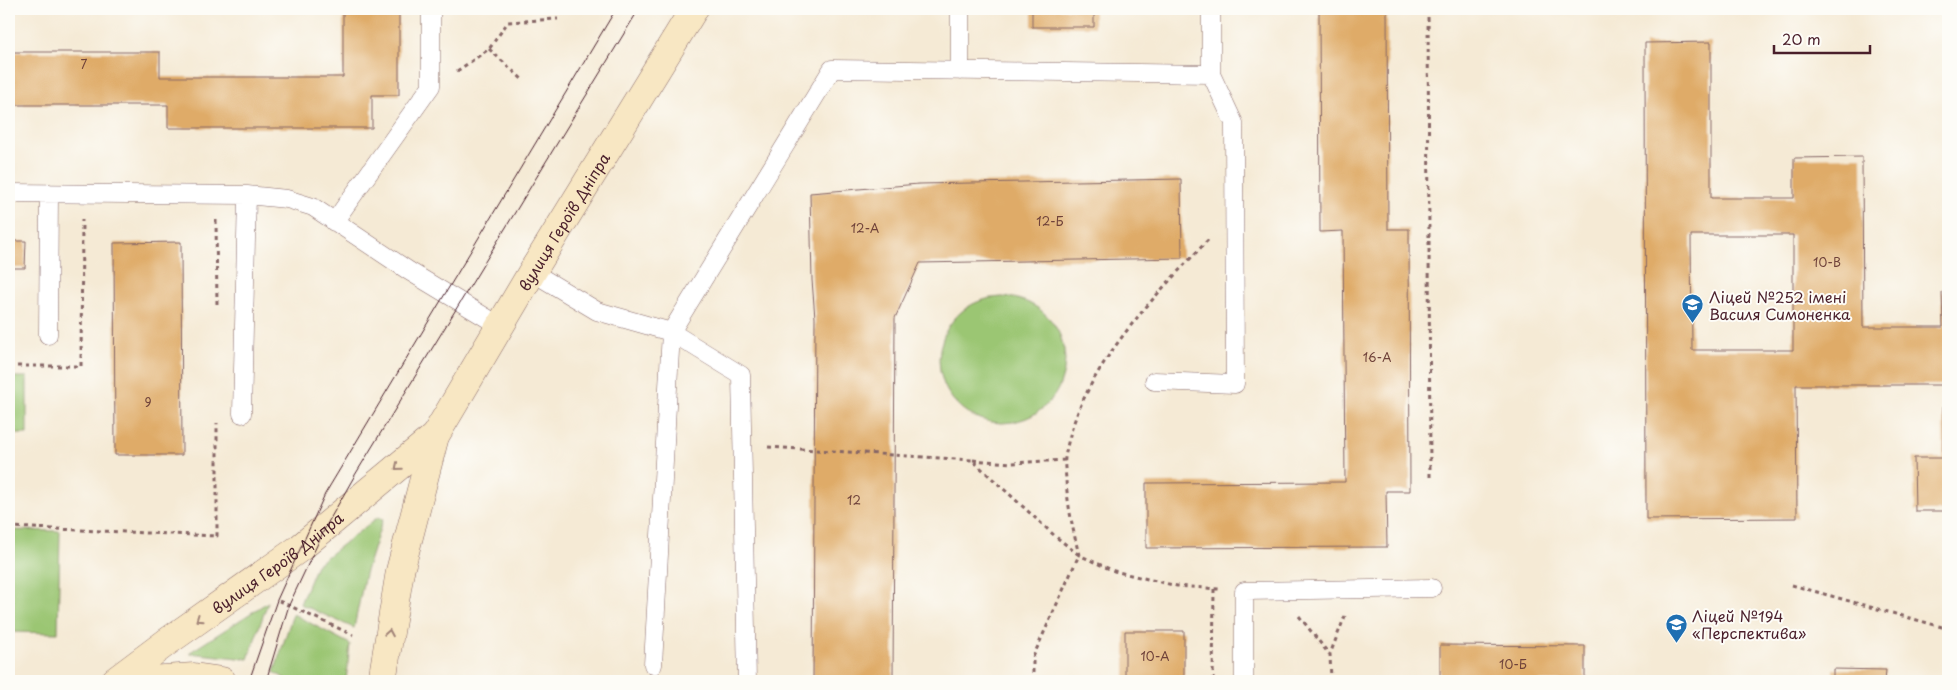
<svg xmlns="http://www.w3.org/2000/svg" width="1957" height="690" font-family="'Playpen Sans',sans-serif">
  <rect width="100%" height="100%" fill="#fdfcf7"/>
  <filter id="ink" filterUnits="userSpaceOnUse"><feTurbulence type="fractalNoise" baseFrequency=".02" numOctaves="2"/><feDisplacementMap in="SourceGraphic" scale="10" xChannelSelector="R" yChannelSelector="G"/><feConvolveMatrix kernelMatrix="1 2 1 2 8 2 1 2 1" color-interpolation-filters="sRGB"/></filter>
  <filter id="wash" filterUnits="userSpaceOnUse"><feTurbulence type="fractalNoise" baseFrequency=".0096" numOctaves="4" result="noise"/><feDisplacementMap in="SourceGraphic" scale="20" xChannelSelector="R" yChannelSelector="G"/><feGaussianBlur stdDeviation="1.12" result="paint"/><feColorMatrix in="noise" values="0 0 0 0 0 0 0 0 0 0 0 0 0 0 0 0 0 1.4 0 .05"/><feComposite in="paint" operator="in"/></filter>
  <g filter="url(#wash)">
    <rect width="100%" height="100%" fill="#f5ead5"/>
    <!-- green -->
    <path fill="#9bc673" stroke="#72724f" d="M939 360a63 63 0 1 1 126 0a63 63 0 1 1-126 0Z
      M 9,377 L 27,377 L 27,434 L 9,434 Z
      M 378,517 L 383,519 L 365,574 L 354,628 L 300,604 L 316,565 Z
      M 9,530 L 60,531 L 58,633 L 9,632 Z
      M 268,602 L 248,659 L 189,653 Z
      M 293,614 L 350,644 L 346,681 L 289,681 L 274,672 Z"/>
    <g id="blocks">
      <!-- building -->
      <path fill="#dfab67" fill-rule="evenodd" d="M 343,9 L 399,9 L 399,95 L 372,95 L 372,128 L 168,128 L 168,105 L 9,105 L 9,52 L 160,52 L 160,77 L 343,77 Z
        M 1032,9 L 1094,9 L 1094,27 L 1032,27 Z
        M 1319,9 L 1387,9 L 1388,229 L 1409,229 L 1410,491 L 1386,491 L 1387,547 L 1146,548 L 1146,483 L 1345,482 L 1343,231 L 1320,232 Z
        M 1711,42 L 1711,198 L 1794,198 L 1794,158 L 1862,157 L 1863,327 L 1943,327 L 1942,292 L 1948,292 L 1948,511 L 1915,511 L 1914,458 L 1943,458 L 1943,385 L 1796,385 L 1797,518 L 1646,519 L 1645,43 ZM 1691,235 L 1793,235 L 1793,350 L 1692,350 Z
        M 1181,179 L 1182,258 L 920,263 L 895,318 L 893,681 L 813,681 L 815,318 L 812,280 L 810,193 L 919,184 Z
        M 9,241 L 26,241 L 25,268 L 9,268 Z
        M 181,242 L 182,455 L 115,455 L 114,243 Z
        M 1125,631 L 1184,631 L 1184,681 L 1125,681 Z
        M 1440,645 L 1585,646 L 1585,681 L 1440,681 Z
        M 1833,669 L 1886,670 L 1885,681 L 1833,681 Z"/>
    </g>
  </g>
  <g filter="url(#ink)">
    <use href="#blocks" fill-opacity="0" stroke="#866666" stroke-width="1"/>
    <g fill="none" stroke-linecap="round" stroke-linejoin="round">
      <defs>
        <path id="lane" d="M 960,71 L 960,9
          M 9,193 L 247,195 L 287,199 L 313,207 L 409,271 L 500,326
          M 334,222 L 431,86 L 431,9
          M 532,272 L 597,311 L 671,332 L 741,375 L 747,681
          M 48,335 L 49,193
          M 1154,381 L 1235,384 L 1234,123 L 1211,74
          M 242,414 L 247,195
          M 653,665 L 671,332 L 832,69 L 1211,74 L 1211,9
          M 1244,681 L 1244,591 L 1432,588"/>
        <g id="secondary">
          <path id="s1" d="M 115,681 L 167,642 L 300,548 L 435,436"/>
          <path d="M 136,681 L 194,677 L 222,681"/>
          <path id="s2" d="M 382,681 L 400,571 L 435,436 L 532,272 L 694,9"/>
        </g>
      </defs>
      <!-- lane casing -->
      <use href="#lane" stroke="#866666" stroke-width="19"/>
      <!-- secondary casing -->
      <use href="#secondary" stroke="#866666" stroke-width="29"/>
      <!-- path -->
      <path stroke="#866666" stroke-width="3" stroke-dasharray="4 4" stroke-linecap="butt" d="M 1428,9 L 1430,477
        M 1464,9 L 1500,10
        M 1606,11 L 1606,9
        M 489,49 L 523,80
        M 457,71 L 489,49 L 508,22 L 558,19
        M 216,220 L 217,306
        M 1208,240 C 1151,300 1078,373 1065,458 C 1064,465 1066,474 1066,481 C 1068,507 1073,530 1079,555 L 1114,571 L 1177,586 L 1219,589
        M 9,366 L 81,366 L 82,219
        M 768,447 L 972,460
        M 9,527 L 217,536 L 217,423
        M 1792,585 L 1942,627 L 1948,626
        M 279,601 L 353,635
        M 1299,616 L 1329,654
        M 672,677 L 678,681
        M 1033,681 L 1033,657 L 1079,555 L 1055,536 L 972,460 L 1011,463 L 1065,460
        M 1213,681 L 1214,589
        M 1331,681 L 1330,654 L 1345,616"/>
      <!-- lane -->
      <use href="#lane" stroke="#fff" stroke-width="18"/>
      <!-- secondary -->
      <use href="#secondary" stroke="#f8e7c3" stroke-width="28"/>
      <!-- tram -->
      <path stroke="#4a1f2b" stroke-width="1" d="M 249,681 L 277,600 L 325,494 L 616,9
        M 266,681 L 289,605 L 326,526 L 355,475 L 639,9"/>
    </g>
    <!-- one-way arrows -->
    <defs><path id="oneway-chevron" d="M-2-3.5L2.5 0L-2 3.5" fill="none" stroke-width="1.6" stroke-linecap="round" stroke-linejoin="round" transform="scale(1.25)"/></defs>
    <g stroke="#a18377">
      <use href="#oneway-chevron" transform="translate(398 467) rotate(140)"/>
      <use href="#oneway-chevron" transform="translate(199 619) rotate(145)"/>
      <use href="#oneway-chevron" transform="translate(389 633) rotate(-80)"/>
    </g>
  </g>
  <!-- icons -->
  <defs>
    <symbol id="school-pin" viewBox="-11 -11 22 30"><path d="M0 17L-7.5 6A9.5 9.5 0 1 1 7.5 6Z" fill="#1f6fb2" stroke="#fdfcf7"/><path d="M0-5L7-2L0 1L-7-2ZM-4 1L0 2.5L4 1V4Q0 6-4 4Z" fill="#fff"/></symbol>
  </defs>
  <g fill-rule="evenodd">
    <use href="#school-pin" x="1680" y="292" width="25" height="34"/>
    <use href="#school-pin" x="1664" y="612" width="25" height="34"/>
  </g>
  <g text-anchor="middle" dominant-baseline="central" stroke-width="4" stroke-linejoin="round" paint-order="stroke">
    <!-- number labels -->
    <g font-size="12" fill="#6f423a">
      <text x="84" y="64">7</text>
      <text x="1050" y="221">12-Б</text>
      <text x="865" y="228">12-А</text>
      <text x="1827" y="262">10-В</text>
      <text x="1377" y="357">16-А</text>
      <text x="148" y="402">9</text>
      <text x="854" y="500">12</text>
      <text x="1155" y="656">10-А</text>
      <text x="1513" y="664">10-Б</text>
    </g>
    <!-- street labels -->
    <g font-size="15" fill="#4a1f2b" stroke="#fdfcf7">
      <text stroke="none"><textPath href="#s2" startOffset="501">вулиця Героїв Дніпра</textPath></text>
      <text stroke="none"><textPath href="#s1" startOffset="201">вулиця Героїв Дніпра</textPath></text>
    </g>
    <!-- poi labels -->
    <g font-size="15" fill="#4a1f2b" stroke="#fdfcf7" text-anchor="start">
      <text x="1709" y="296">Ліцей №252 імені<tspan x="1709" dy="17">Василя Симоненка</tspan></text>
      <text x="1692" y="615">Ліцей №194<tspan x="1692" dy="17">«Перспектива»</tspan></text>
    </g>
  </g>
  <!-- margin -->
  <rect width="1957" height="690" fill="none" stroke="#fdfcf7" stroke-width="30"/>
  <!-- scale -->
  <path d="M1774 45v8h96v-8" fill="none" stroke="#4a1f2b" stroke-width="2.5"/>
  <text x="1782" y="45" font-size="15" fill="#4a1f2b" stroke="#fdfcf7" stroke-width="4" paint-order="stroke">20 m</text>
</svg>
